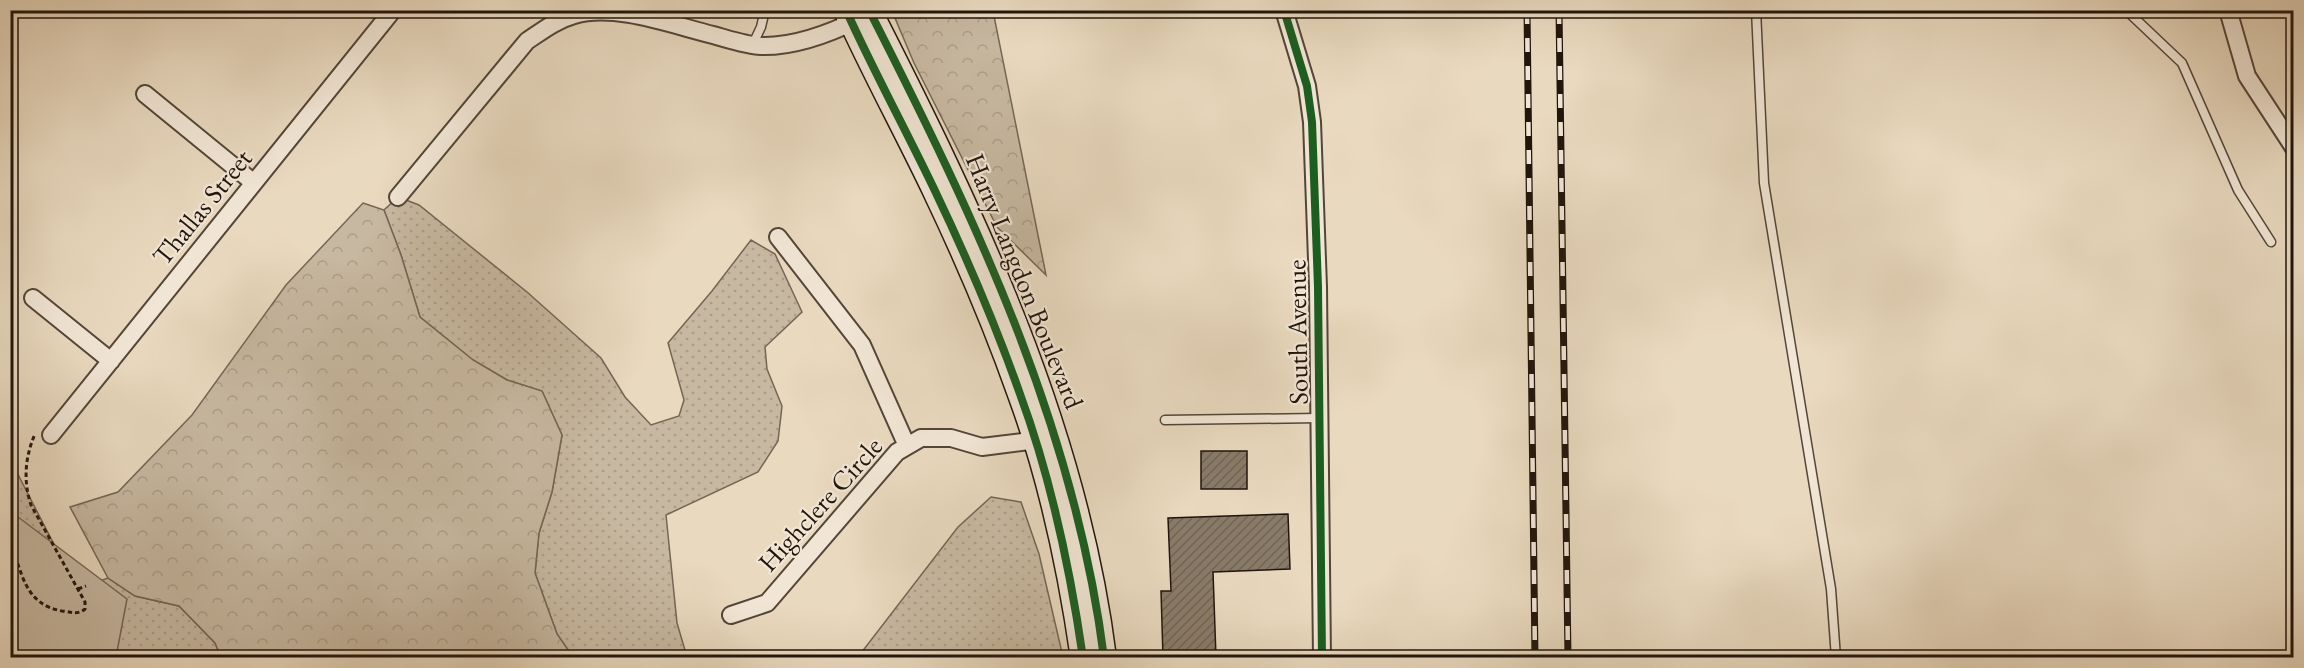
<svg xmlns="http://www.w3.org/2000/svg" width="2304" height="668" font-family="'EB Garamond',serif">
  <defs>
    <pattern id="grass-dots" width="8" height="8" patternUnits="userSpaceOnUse" patternTransform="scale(1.5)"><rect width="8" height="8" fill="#c7b8a1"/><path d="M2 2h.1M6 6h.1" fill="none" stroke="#ab9d89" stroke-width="1.8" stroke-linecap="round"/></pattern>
    <pattern id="forest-crowns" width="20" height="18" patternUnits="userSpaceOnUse" patternTransform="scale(1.5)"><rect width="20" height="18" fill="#c7b8a1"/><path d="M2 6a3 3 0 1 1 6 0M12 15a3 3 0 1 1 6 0" fill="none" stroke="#ab9d89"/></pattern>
    <pattern id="building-hatch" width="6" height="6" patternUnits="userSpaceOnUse" patternTransform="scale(1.5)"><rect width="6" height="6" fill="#897b69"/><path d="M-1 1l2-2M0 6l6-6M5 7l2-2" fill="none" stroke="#706455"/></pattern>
  </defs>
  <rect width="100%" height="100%" fill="#e9d9bf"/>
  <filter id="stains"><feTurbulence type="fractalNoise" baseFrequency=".00333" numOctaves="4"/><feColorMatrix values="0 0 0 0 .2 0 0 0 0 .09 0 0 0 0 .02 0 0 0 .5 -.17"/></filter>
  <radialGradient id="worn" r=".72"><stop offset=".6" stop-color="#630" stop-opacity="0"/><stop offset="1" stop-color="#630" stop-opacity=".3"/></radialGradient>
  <!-- grass -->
  <path fill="url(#grass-dots)" stroke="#746656" stroke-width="1.5" d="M 398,197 L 419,205 L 527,292 L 601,358 L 625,397 L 651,425 L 679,416 L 684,400 L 668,343 L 712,291 L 751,240 L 775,254 L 802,312 L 765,347 L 767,369 L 782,406 L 778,441 L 758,472 L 666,515 L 677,623 L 687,657 L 573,657 L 557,634 L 535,573 L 539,533 L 552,492 L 562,435 L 542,391 L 507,380 L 473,360 L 420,317 L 401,255 L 384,210 Z
    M 10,459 L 77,589 L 108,578 L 135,596 L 179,606 L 215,643 L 221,657 L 11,657 Z
    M 991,497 L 1021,502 L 1039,554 L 1063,657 L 858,657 L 958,527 Z"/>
  <!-- forest -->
  <path fill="url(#forest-crowns)" stroke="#746656" stroke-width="1.5" d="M 892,11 L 993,11 L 1046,275 L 997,227 L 914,63 Z
    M 363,203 L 384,210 L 401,255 L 420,317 L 473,360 L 507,380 L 542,391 L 562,435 L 552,492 L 539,533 L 535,573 L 557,634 L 573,657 L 221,657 L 215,643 L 179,606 L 135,596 L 108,578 L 70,507 L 118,492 L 192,415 L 286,285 Z"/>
  <!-- park -->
  <path fill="#c7b8a1" stroke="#746656" stroke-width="1.5" d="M 10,511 L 127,599 L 116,657 L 11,657 Z"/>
  <!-- building -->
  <path fill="url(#building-hatch)" stroke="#21150c" stroke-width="1.5" d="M 1201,451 L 1247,451 L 1247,489 L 1201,489 Z
    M 1288,514 L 1290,569 L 1213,572 L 1216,657 L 1163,657 L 1161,591 L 1171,591 L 1168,518 Z"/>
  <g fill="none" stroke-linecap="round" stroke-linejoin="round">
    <defs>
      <path id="lane" d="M 1756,10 L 1764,183 L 1831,589 L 1836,658
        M 2126,10 L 2182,63 L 2238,190 L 2271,242
        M 753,44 L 761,27 L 765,10
        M 1165,420 L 1319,418"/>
      <path id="street" d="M 1284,10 L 1307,86 L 1312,122 L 1318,287 L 1322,658
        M 2228,10 L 2247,76 L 2294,148
        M 145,94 L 254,183
        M 398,197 L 527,41 C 542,31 556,20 574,15 C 615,3 672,25 713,35 C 728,39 745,45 761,46 C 796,47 831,33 861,18
        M 778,237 L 862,345 L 907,446
        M 33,298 L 111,361
        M 51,435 L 393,10
        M 731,615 L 767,603 L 897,452 L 921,438 L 951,438 L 982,447 L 1046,439"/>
      <path id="secondary" d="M 846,10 C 874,72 907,132 936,193 C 967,258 996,326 1020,394 C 1051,478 1070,568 1083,658
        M 869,10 C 974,216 1075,426 1104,658"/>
    </defs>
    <!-- lane casing -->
    <use href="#lane" stroke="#534639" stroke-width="11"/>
    <!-- street casing -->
    <use href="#street" stroke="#534639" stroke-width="20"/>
    <!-- secondary casing -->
    <use href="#secondary" stroke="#21150c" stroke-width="27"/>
    <!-- path -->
    <path stroke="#21150c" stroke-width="3" stroke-dasharray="4.5 3" stroke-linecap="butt" d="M 10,542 C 23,574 24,604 62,611 C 71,612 78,615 85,609 L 85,602 L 31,505 C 23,481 25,457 35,434
      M 78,589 L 86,586"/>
    <!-- lane -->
    <use href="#lane" stroke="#f1e6d5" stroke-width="8"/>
    <!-- street -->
    <use href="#street" stroke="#f1e6d5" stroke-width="16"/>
    <!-- secondary -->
    <use href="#secondary" stroke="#f1e6d5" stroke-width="24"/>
    <defs>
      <path id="rail" d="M 1527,10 L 1535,658
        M 1559,10 L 1568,658"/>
    </defs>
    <!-- rail casing -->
    <use href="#rail" stroke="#21150c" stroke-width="7"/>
    <!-- rail -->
    <use href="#rail" stroke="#f1e6d5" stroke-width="4.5" stroke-dasharray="14" stroke-linecap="butt"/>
    <defs>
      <path id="cycleway" d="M 846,10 C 874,72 907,132 936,193 C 967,258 996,326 1020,394 C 1051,478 1070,568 1083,658
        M 869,10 C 974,216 1075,426 1104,658
        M 1284,10 L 1307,86 L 1312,122 L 1318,287 L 1322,658"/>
    </defs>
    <!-- cycleway casing -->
    <use href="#cycleway" stroke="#f1e6d5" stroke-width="11"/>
    <!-- cycleway -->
    <use href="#cycleway" stroke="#1b5e20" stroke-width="8"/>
  </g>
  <g text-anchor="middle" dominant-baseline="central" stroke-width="4.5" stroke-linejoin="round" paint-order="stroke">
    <!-- street labels -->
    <g font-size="27" fill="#21150c" stroke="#f1e6d5">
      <text transform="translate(202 207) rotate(-51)">Thallas Street</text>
      <text transform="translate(1025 281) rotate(68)">Harry Langdon Boulevard</text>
      <text transform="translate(1297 332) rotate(-91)">South Avenue</text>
      <text transform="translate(820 504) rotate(-48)">Highclere Circle</text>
    </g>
  </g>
  <!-- margin -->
  <rect width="2304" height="668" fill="none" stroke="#e9d9bf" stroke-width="36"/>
  <rect x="12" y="12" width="2280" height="644" fill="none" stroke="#21150c" stroke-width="3"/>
  <rect x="18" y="18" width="2268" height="632" fill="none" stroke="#21150c" stroke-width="1.5"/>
  <rect width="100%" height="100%" filter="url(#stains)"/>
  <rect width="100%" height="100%" fill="url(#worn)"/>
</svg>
